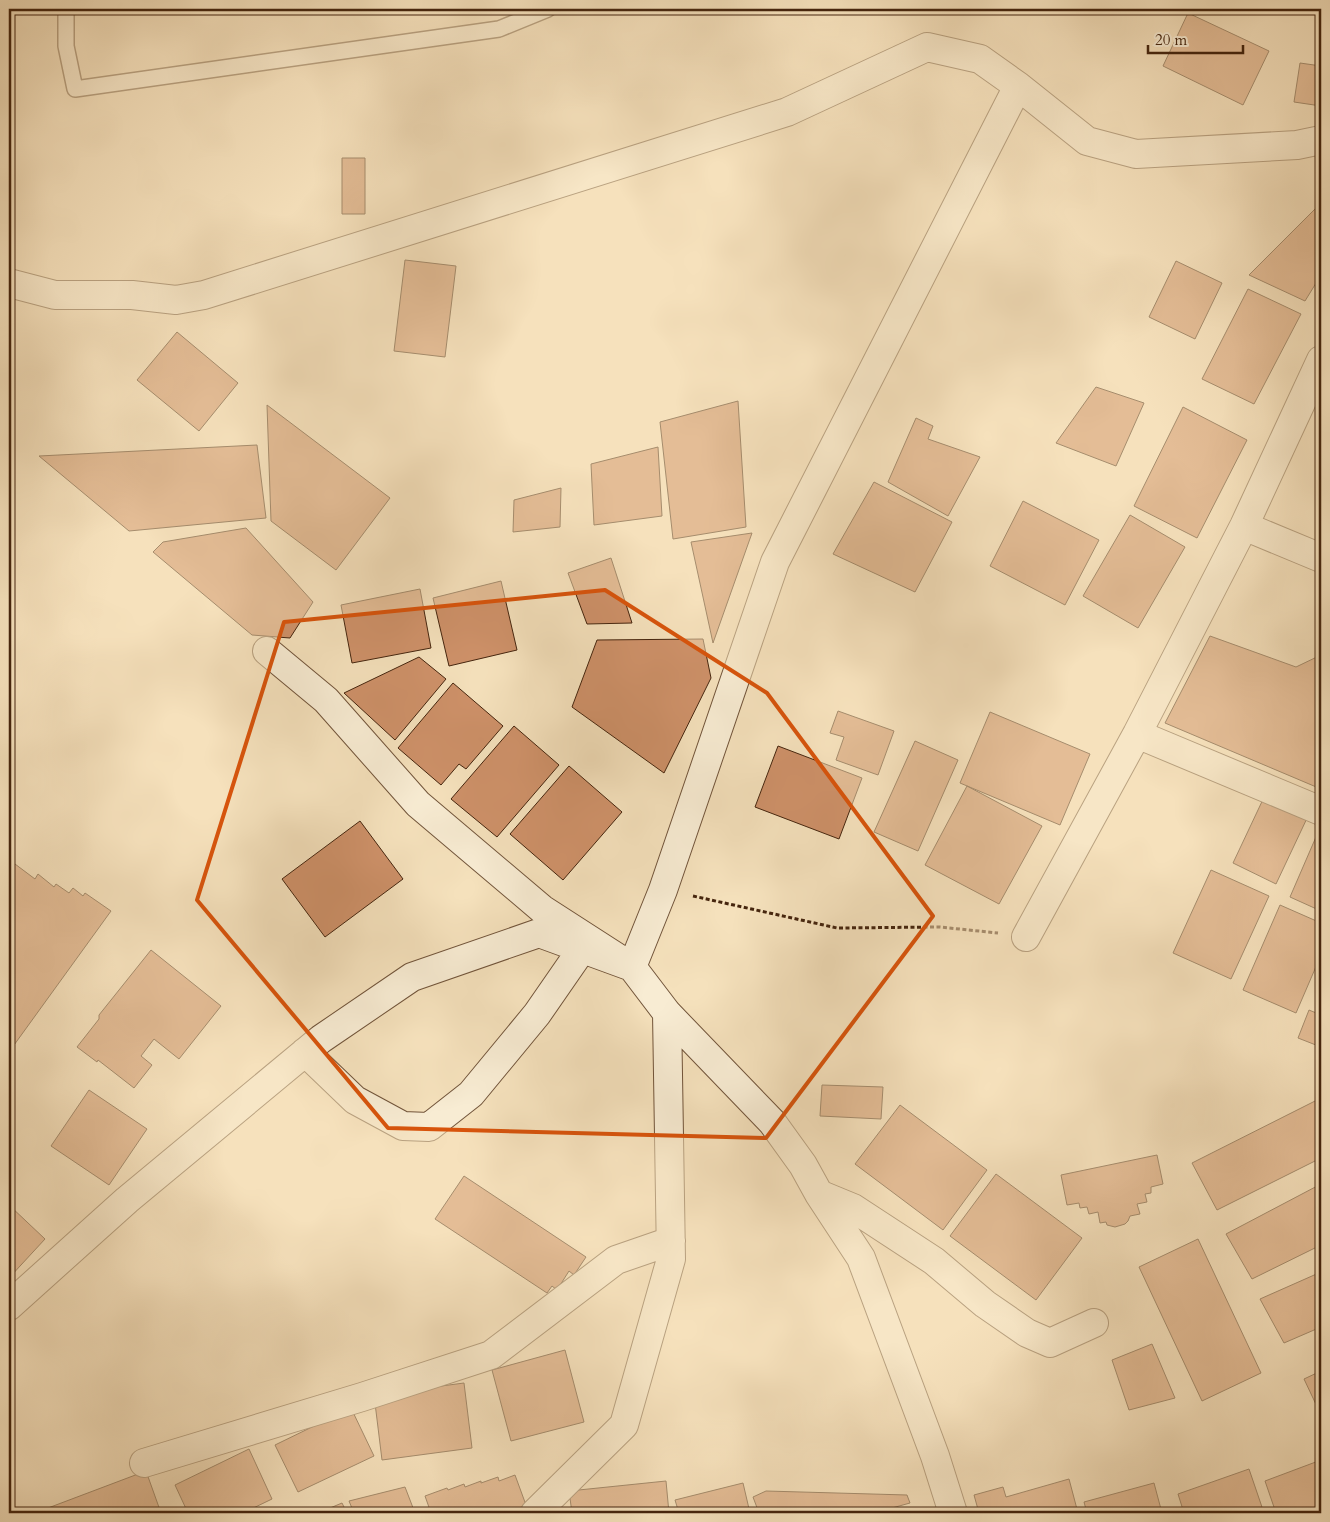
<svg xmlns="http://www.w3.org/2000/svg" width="1330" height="1522" font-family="Cardo,serif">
  <rect width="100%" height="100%" fill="#f5e1bc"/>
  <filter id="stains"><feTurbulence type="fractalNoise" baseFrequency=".004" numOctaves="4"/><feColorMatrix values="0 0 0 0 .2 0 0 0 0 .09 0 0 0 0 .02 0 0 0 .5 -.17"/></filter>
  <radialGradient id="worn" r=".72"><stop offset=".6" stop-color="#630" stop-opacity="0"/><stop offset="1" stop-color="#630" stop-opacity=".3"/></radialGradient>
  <!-- building -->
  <path fill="#ce9169" stroke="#45250e" d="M 1188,13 L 1269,51 L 1243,105 L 1163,66 Z
    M 1300,63 L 1321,66 L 1321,106 L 1294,102 Z
    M 342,158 L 365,158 L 365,214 L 342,214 Z
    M 1321,203 L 1321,275 L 1305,301 L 1249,275 Z
    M 405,260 L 456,266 L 445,357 L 394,351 Z
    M 1176,261 L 1222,283 L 1195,339 L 1149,317 Z
    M 1248,289 L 1301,314 L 1254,404 L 1202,379 Z
    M 177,332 L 238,383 L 199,431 L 137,380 Z
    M 1096,387 L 1144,403 L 1116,466 L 1056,443 Z
    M 738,401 L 746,527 L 673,539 L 660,422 Z
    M 267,405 L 390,498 L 336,570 L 271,521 Z
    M 1183,407 L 1247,440 L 1197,538 L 1134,506 Z
    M 916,418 L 933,426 L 928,439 L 980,457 L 948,516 L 888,482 Z
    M 257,445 L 266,518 L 129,531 L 39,456 Z
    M 658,447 L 662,516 L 594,525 L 591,464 Z
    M 874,482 L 952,522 L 915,592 L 833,554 Z
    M 561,488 L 560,527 L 513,532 L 514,500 Z
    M 1023,501 L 1099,540 L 1065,605 L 990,566 Z
    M 1130,515 L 1185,547 L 1138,628 L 1083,596 Z
    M 246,528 L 313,602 L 290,638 L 252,635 L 153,552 L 163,542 Z
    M 752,533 L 713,643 L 691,542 Z
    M 611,558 L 632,623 L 587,624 L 568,573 Z
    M 501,581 L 517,650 L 449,666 L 433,598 Z
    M 420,589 L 431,648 L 352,663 L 341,605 Z
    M 1210,636 L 1296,667 L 1321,655 L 1321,789 L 1165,723 Z
    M 703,639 L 711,678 L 664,773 L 572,707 L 597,640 Z
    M 419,657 L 446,679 L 395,740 L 344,693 Z
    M 453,683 L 503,726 L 466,769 L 459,764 L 441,785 L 398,748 Z
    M 838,711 L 894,731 L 878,775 L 836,760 L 844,737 L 830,733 Z
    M 990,712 L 1090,754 L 1060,825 L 960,783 Z
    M 514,726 L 559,765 L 497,837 L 451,799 Z
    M 915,741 L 958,760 L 918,851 L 874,832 Z
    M 778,746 L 862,778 L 839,839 L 755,807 Z
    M 569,766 L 622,812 L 563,880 L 510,834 Z
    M 967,786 L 1042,826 L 999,904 L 925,865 Z
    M 1266,793 L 1309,814 L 1276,884 L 1233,863 Z
    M 360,821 L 403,879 L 325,937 L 282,879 Z
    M 1319,830 L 1321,830 L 1321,911 L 1290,897 Z
    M 15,864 L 35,879 L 38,874 L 54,887 L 56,884 L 69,893 L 73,888 L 83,896 L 85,893 L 111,911 L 9,1052 L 9,873 Z
    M 1211,870 L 1269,896 L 1231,979 L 1173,953 Z
    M 1280,905 L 1321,923 L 1321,955 L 1296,1013 L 1243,990 Z
    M 151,950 L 221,1006 L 179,1059 L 154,1039 L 141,1056 L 152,1065 L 134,1088 L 98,1060 L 97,1062 L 77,1047 L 99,1019 L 99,1015 Z
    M 1309,1010 L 1321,1015 L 1321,1047 L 1298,1038 Z
    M 822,1085 L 883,1087 L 881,1119 L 820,1116 Z
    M 89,1090 L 147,1129 L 109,1185 L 51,1146 Z
    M 1321,1098 L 1321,1158 L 1217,1210 L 1192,1163 Z
    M 900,1105 L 987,1170 L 943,1230 L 855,1164 Z
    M 1157,1155 L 1163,1184 L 1151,1187 L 1151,1193 L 1145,1194 L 1147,1202 L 1137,1204 L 1140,1214 L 1130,1216 L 1128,1221 L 1125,1224 L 1115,1227 L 1107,1225 L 1106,1222 L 1100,1223 L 1098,1212 L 1089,1214 L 1087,1207 L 1080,1208 L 1079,1203 L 1067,1205 L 1061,1175 Z
    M 996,1174 L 1082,1238 L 1036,1300 L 950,1236 Z
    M 464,1176 L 586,1257 L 574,1275 L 569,1271 L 557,1290 L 552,1286 L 547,1293 L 435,1219 Z
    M 1321,1184 L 1321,1245 L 1252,1279 L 1226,1234 Z
    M 9,1205 L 45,1239 L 9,1278 Z
    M 1198,1239 L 1261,1373 L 1202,1401 L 1139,1267 Z
    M 1321,1272 L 1321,1327 L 1284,1343 L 1260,1299 Z
    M 1152,1344 L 1175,1398 L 1129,1410 L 1112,1360 Z
    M 565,1350 L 584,1422 L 511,1441 L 492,1370 Z
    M 1321,1371 L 1321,1415 L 1304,1379 Z
    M 464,1383 L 472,1448 L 382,1460 L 374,1395 Z
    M 351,1408 L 374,1456 L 298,1492 L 275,1445 Z
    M 249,1449 L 272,1499 L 243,1513 L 188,1513 L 175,1485 Z
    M 1321,1460 L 1321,1513 L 1276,1513 L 1265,1481 Z
    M 1249,1469 L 1264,1513 L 1184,1513 L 1178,1494 Z
    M 146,1471 L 161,1513 L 49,1513 L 48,1508 Z
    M 515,1475 L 526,1505 L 517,1513 L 431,1513 L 425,1496 L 447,1488 L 448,1490 L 464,1484 L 465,1487 L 481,1481 L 481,1483 L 498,1477 L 499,1481 Z
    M 1069,1479 L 1078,1513 L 979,1513 L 974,1495 L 1003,1487 L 1006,1497 Z
    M 666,1481 L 669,1513 L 572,1513 L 569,1491 Z
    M 743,1483 L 750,1513 L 679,1513 L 675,1500 Z
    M 1154,1483 L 1162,1513 L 1087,1513 L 1084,1502 Z
    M 405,1487 L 415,1513 L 354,1513 L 349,1501 Z
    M 766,1491 L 907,1495 L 910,1503 L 874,1513 L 759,1513 L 753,1497 Z
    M 342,1503 L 347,1513 L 318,1513 Z"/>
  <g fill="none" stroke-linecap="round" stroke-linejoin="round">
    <defs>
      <path id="service" d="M 66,9 L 66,46 L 75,89 L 499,29 L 548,9"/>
      <path id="minor" d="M 9,283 L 55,295 L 132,295 L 176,300 L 204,295 L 787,112 L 927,47 L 980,59 L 1018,86 L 1087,141 L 1136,154 L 1297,145 L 1321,140
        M 1244,526 L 1321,558
        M 267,651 L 326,700 L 418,804 L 542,909 L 632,967 L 667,1013 L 772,1122 L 803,1165 L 819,1194 L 861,1258 L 935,1456 L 953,1513
        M 1137,734 L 1321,811
        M 1026,937 L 1137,734 L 1244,526 L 1321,360
        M 305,1052 L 355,1100 L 403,1126 L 429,1127 L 471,1094 L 537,1014 L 582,949
        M 819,1194 L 853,1208 L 934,1261 L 985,1304 L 1027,1333 L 1050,1343 L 1094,1323
        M 9,1306 L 127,1200 L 321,1039 L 412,977 L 539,933 L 632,967 L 663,890 L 775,562 L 1018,86
        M 144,1463 L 362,1397 L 491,1355 L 616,1260 L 671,1241
        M 535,1513 L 624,1425 L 671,1259 L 667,1013"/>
    </defs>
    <!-- service casing -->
    <use href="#service" stroke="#71543a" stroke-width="18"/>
    <!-- minor casing -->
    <use href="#minor" stroke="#71543a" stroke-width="30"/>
    <!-- path -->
    <path stroke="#45250e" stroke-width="3" stroke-dasharray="4 2.5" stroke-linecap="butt" d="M 693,896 L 837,928 L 940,927 L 998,933"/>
    <!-- service -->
    <use href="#service" stroke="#f8ecd3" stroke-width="15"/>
    <!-- minor -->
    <use href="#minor" stroke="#f8ecd3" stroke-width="28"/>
  </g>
  <!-- marked area -->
  <path d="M0 0H1330V1522H0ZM 605,590 L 767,693 L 933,916 L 766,1138 L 388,1128 L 197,900 L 284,622 Z" fill="#f5e1bc" fill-opacity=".55" fill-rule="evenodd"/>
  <path fill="none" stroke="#d8540c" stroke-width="4" stroke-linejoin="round" d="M 605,590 L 767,693 L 933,916 L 766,1138 L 388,1128 L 197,900 L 284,622 Z"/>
  <!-- margin -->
  <rect width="1330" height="1522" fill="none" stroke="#f5e1bc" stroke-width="30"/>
  <rect x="10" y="10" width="1310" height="1502" fill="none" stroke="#45250e" stroke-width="2.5"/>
  <rect x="15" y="15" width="1300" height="1492" fill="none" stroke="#45250e"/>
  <!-- scale -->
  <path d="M1148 45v8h95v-8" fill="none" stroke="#45250e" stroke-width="2.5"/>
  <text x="1155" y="45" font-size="15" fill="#45250e" stroke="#f8ecd3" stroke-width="4" paint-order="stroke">20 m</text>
  <rect width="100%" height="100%" filter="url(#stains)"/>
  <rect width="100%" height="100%" fill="url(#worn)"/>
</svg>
